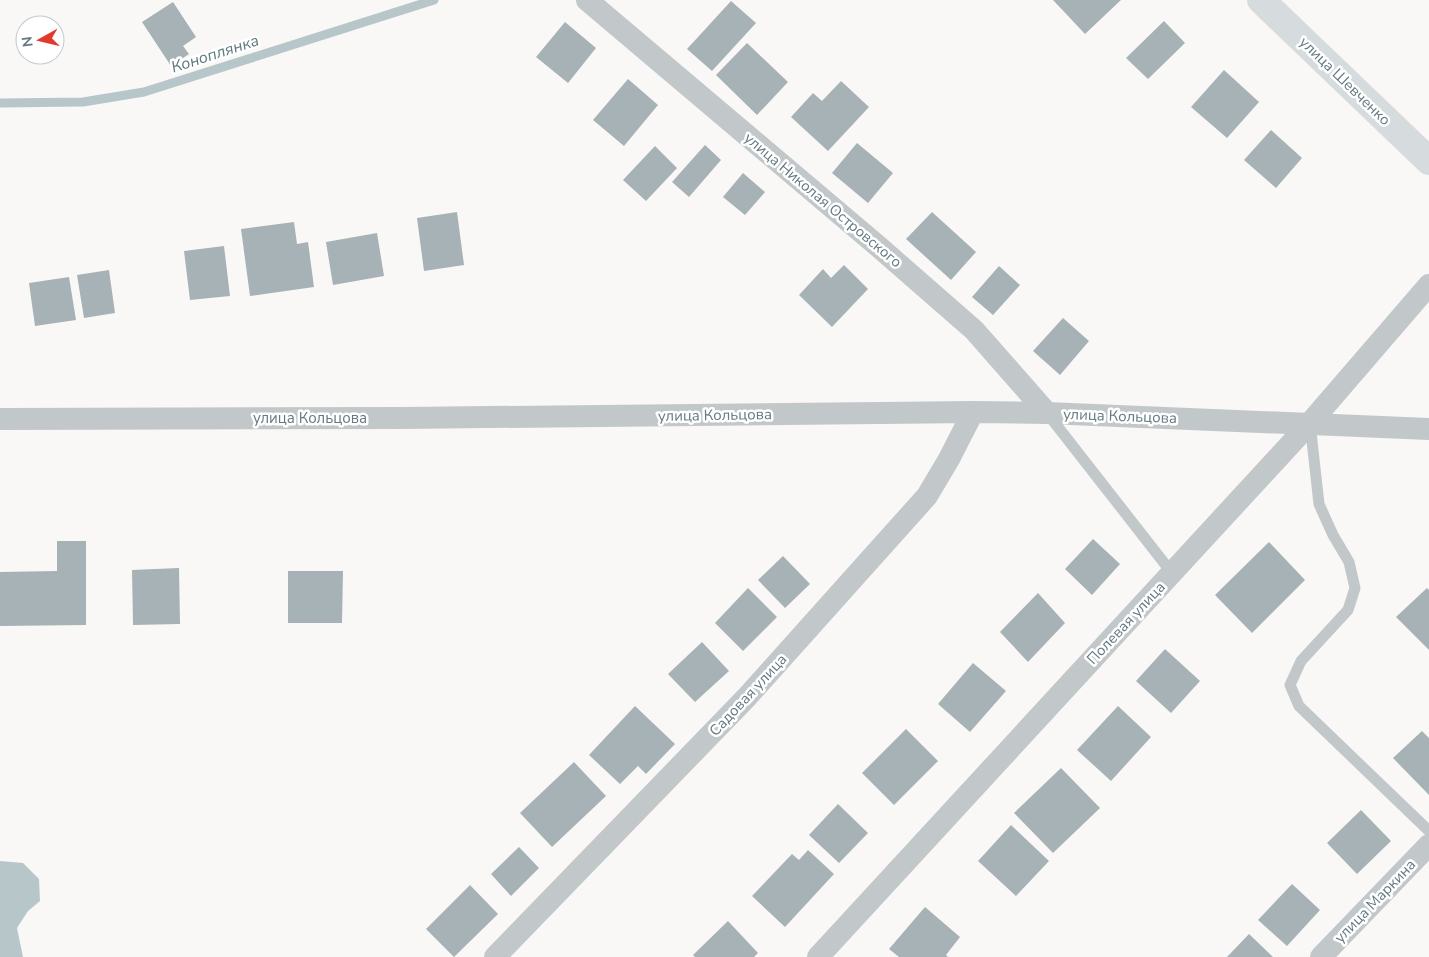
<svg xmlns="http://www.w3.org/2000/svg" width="1429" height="957" font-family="'Nunito Sans',sans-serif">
  <rect width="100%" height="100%" fill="#f9f8f6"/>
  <!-- water -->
  <path fill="#b7c7c9" d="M 0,861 L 23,863 L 39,879 L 40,901 L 28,911 L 17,928 L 23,957 L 0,957 Z"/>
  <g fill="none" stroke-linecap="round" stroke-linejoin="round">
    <!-- stream -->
    <path stroke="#b7c7c9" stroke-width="9" d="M 0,103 L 83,102 L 144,92 L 434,0"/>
  </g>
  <!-- building -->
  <path fill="#a6b2b5" d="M 1053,0 L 1121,0 L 1085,34 Z
    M 731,1 L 756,23 L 712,71 L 687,49 Z
    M 173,2 L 196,37 L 183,46 L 189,54 L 171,66 L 142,22 Z
    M 1164,21 L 1185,43 L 1148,79 L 1126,58 Z
    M 565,22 L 596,48 L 568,83 L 536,57 Z
    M 747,43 L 788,82 L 757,115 L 716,75 Z
    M 1224,70 L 1259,102 L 1227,138 L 1191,107 Z
    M 628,79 L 658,105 L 624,146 L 593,120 Z
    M 841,81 L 869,107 L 828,151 L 791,117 L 813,93 L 822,101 Z
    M 1271,130 L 1302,158 L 1276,188 L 1244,160 Z
    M 857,143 L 893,173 L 868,203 L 832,173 Z
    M 705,145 L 721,160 L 689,197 L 672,182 Z
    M 655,146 L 677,168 L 646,201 L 623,180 Z
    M 743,173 L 765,192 L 745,215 L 723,197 Z
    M 457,212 L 464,265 L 424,271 L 417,218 Z
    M 932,212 L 976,252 L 951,280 L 906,239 Z
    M 294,222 L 297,244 L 308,242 L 314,287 L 250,296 L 241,229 Z
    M 377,233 L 384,276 L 333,285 L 326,242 Z
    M 224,246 L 230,296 L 190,300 L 184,251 Z
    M 844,265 L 868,289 L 832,327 L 799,295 L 823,269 L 831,278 Z
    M 999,266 L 1020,285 L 993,315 L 972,297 Z
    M 109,270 L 115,313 L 84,318 L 77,275 Z
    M 69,277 L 76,320 L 35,326 L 29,283 Z
    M 1063,318 L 1089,341 L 1060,375 L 1033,351 Z
    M 1093,539 L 1120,564 L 1092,595 L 1065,569 Z
    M 57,541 L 86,541 L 86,625 L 0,626 L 0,572 L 57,571 Z
    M 1269,542 L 1305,580 L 1252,633 L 1215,595 Z
    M 783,556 L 810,584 L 785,608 L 758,580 Z
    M 179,568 L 180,624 L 133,625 L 132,570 Z
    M 288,571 L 343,571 L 342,623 L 288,623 Z
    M 748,588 L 777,617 L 743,651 L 715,623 Z
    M 1427,588 L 1429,590 L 1429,650 L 1396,617 Z
    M 1038,593 L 1065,623 L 1028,662 L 1000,632 Z
    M 702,642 L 729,671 L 695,702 L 668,674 Z
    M 1165,649 L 1200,681 L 1171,713 L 1136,681 Z
    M 973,663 L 1006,691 L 970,732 L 938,704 Z
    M 635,706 L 675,744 L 646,774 L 638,766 L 620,784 L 589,755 Z
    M 1118,706 L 1151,737 L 1111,781 L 1077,750 Z
    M 906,729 L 938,761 L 894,805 L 862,773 Z
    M 1422,731 L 1429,738 L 1429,795 L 1393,758 Z
    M 574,762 L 606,796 L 552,847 L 520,813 Z
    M 1061,768 L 1100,808 L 1053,853 L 1014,813 Z
    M 838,804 L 868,833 L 839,863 L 809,835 Z
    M 1361,810 L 1391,841 L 1357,874 L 1327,843 Z
    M 1011,825 L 1049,861 L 1016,896 L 978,861 Z
    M 519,847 L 539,868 L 511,896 L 491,874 Z
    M 808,850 L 834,874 L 785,927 L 752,896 L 792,854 L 799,860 Z
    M 1292,884 L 1320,910 L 1287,946 L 1258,920 Z
    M 470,885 L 498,914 L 454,957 L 426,929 Z
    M 925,907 L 960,937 L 946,955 L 948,957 L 899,957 L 889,949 Z
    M 728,921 L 758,953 L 754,957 L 695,957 L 693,955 Z
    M 1249,934 L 1273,957 L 1227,957 Z"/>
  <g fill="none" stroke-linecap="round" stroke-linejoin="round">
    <!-- service -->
    <path stroke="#c2c7ca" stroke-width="11" d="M 1047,413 L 1172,573
      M 1310,423 L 1319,504 L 1333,535 L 1349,562 L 1355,588 L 1348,610 L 1301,661 L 1290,685 L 1299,706 L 1429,831"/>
    <!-- minor -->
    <path stroke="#c2c7ca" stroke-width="22" d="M 587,0 L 879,247 L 974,330 L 1047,413
      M 0,419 L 403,418 L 973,412 L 1047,413 L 1429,429
      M 495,957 L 746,698 L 927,496 L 949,459 L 973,412
      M 818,957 L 1310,423 L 1429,285
      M 1321,957 L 1429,845"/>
    <!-- secondary -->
    <path stroke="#d6dbde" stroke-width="28" d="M 1261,0 L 1429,161"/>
  </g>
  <g text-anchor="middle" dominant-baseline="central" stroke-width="5" stroke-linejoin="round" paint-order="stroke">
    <!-- street labels -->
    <g font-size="15" fill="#647981" stroke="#fff">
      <text transform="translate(1345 81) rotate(44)">улица Шевченко</text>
      <text transform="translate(823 200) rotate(40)">улица Николая Островского</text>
      <text transform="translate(715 415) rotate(-1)">улица Кольцова</text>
      <text transform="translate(1120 416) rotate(2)">улица Кольцова</text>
      <text x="310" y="418">улица Кольцова</text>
      <text transform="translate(1126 623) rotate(-47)">Полевая улица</text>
      <text transform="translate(748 695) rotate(-47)">Садовая улица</text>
      <text transform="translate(1375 901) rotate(-46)">улица Маркина</text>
    </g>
    <!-- water labels -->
    <g font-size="16" font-style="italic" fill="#5e787b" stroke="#fff">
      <text transform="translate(215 54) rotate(-18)">Коноплянка</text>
    </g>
  </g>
  <!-- north arrow -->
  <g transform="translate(40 40) rotate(262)"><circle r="24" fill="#ffffff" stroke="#c1c9cd"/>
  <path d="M0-4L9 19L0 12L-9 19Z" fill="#e23a2c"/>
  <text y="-8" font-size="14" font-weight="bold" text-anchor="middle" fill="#647981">N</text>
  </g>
</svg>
